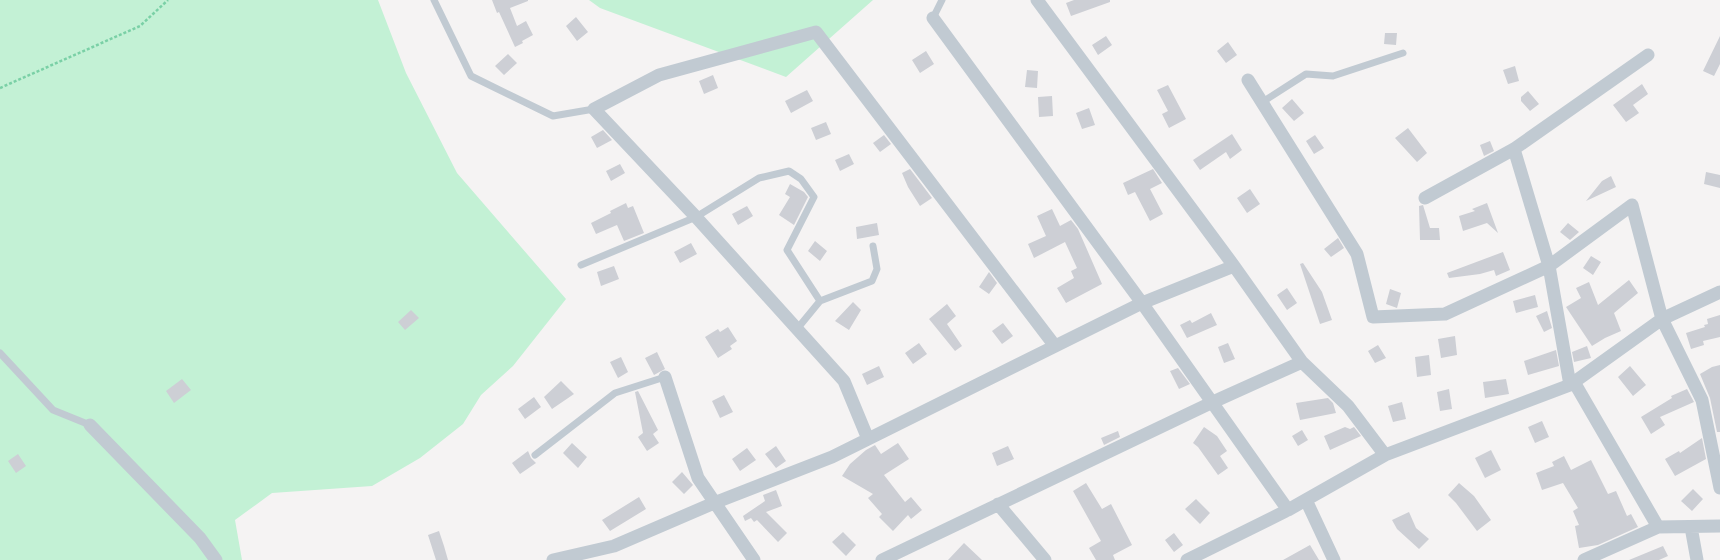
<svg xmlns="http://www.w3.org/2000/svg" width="1720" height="560" font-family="'Space Grotesk',sans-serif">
  <rect width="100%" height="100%" fill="#f5f3f3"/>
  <!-- green -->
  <path fill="#c3f1d5" d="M 0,0 L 378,0 L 406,73 L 457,173 L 566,299 L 513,366 L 481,395 L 463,424 L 420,458 L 372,486 L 272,493 L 235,520 L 242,560 L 0,560 Z
    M 589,0 L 873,0 L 786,77 L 600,8 Z"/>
  <!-- building -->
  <path fill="#cdcfd5" d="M 492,0 L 528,0 L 528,1 L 510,8 L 517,26 L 526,21 L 533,35 L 522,41 L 523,43 L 515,47 L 499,12 L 497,13 Z
    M 1074,0 L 1110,0 L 1110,2 L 1071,16 L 1066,3 Z
    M 576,17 L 588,32 L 577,41 L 566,26 Z
    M 1385,33 L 1397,33 L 1396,45 L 1384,44 Z
    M 1106,36 L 1112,45 L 1098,55 L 1092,45 Z
    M 1720,36 L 1720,64 L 1714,76 L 1703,71 Z
    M 1228,42 L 1237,55 L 1226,63 L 1217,51 Z
    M 926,51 L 934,64 L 920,73 L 912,60 Z
    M 508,54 L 517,63 L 504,75 L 495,66 Z
    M 1515,66 L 1519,81 L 1508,84 L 1503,70 Z
    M 1027,70 L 1038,71 L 1037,88 L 1025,87 Z
    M 713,75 L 718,88 L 704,94 L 699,81 Z
    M 1642,84 L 1648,94 L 1633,105 L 1639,113 L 1626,122 L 1613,105 Z
    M 1168,85 L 1186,119 L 1169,128 L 1162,114 L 1168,111 L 1157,90 Z
    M 807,90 L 813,101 L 791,113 L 785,101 Z
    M 1528,91 L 1539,104 L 1530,111 L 1521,101 L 1521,97 Z
    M 1052,96 L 1053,116 L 1039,117 L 1038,97 Z
    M 1292,99 L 1304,113 L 1294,121 L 1282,108 Z
    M 1089,108 L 1095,125 L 1082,129 L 1076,113 Z
    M 826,122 L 831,134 L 816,140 L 811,128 Z
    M 1408,128 L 1427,153 L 1417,162 L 1395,138 Z
    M 603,130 L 612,140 L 597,148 L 591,137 Z
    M 1232,134 L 1242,150 L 1230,159 L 1226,152 L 1200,170 L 1193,160 Z
    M 884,135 L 891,144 L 880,152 L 873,143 Z
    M 1315,135 L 1324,148 L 1314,154 L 1306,141 Z
    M 1490,141 L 1494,151 L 1484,156 L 1480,145 Z
    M 849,154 L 854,164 L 840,171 L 835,160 Z
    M 620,164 L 625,173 L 611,181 L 606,171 Z
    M 910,169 L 932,198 L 920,206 L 908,187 L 902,173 Z
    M 1153,169 L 1162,183 L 1150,189 L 1163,214 L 1150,221 L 1135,192 L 1128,195 L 1123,183 Z
    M 1706,172 L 1720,175 L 1720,188 L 1704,184 Z
    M 1611,176 L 1616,187 L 1586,201 L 1602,181 Z
    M 790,184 L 804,192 L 808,197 L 794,225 L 779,215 L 790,197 L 785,194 Z
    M 1250,189 L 1260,204 L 1247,213 L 1237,198 Z
    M 626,203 L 628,208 L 633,206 L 644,233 L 624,241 L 617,225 L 596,234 L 591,223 L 611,213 L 610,211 Z
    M 1487,203 L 1498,233 L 1487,223 L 1463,231 L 1459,216 L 1475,211 L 1472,209 Z
    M 1423,205 L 1430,228 L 1439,228 L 1440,240 L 1420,240 L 1419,206 Z
    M 747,206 L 753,216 L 738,225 L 732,214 Z
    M 1052,209 L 1060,226 L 1071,220 L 1078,229 L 1102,284 L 1066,303 L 1057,288 L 1074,278 L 1071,271 L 1077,268 L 1065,242 L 1034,258 L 1028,244 L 1046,236 L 1037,216 Z
    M 877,223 L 879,235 L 857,239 L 856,227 Z
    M 1568,223 L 1579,232 L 1570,240 L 1560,232 Z
    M 1338,238 L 1344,248 L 1331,257 L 1324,249 Z
    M 815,241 L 827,251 L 820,261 L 808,251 Z
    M 691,243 L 697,254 L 680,263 L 674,252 Z
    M 1503,252 L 1510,270 L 1496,276 L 1494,270 L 1480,274 L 1449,278 L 1447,273 Z
    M 1591,256 L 1601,262 L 1593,275 L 1583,268 Z
    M 1303,263 L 1322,292 L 1332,320 L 1320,324 L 1300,264 Z
    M 614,266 L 619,279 L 601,286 L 597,272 Z
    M 989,272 L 997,283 L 989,294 L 979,287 Z
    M 1629,280 L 1638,293 L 1614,313 L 1621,331 L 1605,338 L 1592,346 L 1566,307 L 1581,298 L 1576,288 L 1589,282 L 1598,305 Z
    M 1287,288 L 1297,303 L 1287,310 L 1277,295 Z
    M 1390,289 L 1401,293 L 1397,308 L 1386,304 Z
    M 1535,295 L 1538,307 L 1516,313 L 1513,301 Z
    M 853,302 L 861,310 L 849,330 L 835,321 Z
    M 947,304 L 956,316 L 947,324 L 962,346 L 955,351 L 929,319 Z
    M 411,310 L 419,318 L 405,330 L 398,322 Z
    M 1547,311 L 1552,328 L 1544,332 L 1536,316 Z
    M 1211,313 L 1217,325 L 1187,338 L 1180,325 L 1190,320 L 1192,323 Z
    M 1720,315 L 1720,337 L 1703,341 L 1704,345 L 1691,349 L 1686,333 L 1705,327 L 1704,325 L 1708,324 L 1707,319 Z
    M 1003,323 L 1013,336 L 1002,344 L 992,331 Z
    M 728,327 L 737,341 L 730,346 L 732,349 L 718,358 L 705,337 L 718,329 L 720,332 Z
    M 1455,336 L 1457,355 L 1441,358 L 1438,339 Z
    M 919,343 L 927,354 L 913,364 L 905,353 Z
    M 1228,343 L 1235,359 L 1224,363 L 1218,347 Z
    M 1378,345 L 1386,358 L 1375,363 L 1368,351 Z
    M 1587,346 L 1591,358 L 1574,362 L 1572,352 Z
    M 1556,350 L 1559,366 L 1528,375 L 1524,361 Z
    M 657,352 L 665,369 L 654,375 L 645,358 Z
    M 1429,355 L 1431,375 L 1417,377 L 1415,357 Z
    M 621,357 L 628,372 L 618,378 L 610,362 Z
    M 1720,365 L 1720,432 L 1717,432 L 1710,398 L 1700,374 L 1712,367 Z
    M 879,366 L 884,377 L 867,385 L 862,374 Z
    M 1630,366 L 1646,385 L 1633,396 L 1618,377 Z
    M 1178,368 L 1190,384 L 1179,389 L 1170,371 Z
    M 182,379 L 191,390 L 174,403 L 166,391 Z
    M 1506,379 L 1509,394 L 1485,398 L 1483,382 Z
    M 561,381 L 574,394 L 552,409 L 544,397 Z
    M 1449,389 L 1452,409 L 1440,411 L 1437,392 Z
    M 1687,389 L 1694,402 L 1660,417 L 1665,425 L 1651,434 L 1641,417 L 1672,398 L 1671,396 Z
    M 638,391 L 658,430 L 653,434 L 659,443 L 647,451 L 638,437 L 643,433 L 635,392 Z
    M 724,395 L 733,412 L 720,418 L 712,401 Z
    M 534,397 L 541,407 L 525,419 L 518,409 Z
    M 1328,398 L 1333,403 L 1336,413 L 1300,420 L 1296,403 Z
    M 1402,402 L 1406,419 L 1393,422 L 1388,406 Z
    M 1542,421 L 1549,437 L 1535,443 L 1528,427 Z
    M 1204,427 L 1217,436 L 1227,451 L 1220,456 L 1228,468 L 1218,475 L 1198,447 L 1193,443 Z
    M 1345,427 L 1350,429 L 1354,427 L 1361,436 L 1330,450 L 1324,436 Z
    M 1302,430 L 1308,440 L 1298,446 L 1292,436 Z
    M 1118,431 L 1120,437 L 1104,445 L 1101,438 Z
    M 1702,438 L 1706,459 L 1675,476 L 1665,459 L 1679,451 L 1680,453 Z
    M 572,443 L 587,457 L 578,468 L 563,453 Z
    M 898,443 L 909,459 L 884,475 L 905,502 L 911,497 L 922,510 L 911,519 L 908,515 L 893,531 L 879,517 L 882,514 L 868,498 L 873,494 L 842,476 L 850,464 L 866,450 L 875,445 L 881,454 Z
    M 776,446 L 786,461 L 776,468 L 765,454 Z
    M 1008,446 L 1014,459 L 997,466 L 992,453 Z
    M 747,448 L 756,460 L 740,471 L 732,459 Z
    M 1491,450 L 1501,470 L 1485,478 L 1475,458 Z
    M 528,451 L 531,458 L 536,463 L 520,474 L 512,463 Z
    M 18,454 L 26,466 L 16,473 L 8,461 Z
    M 1564,456 L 1571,470 L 1591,460 L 1608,494 L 1616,491 L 1627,516 L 1631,514 L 1638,527 L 1598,545 L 1579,548 L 1575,526 L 1579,525 L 1573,511 L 1578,508 L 1563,483 L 1542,490 L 1536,473 L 1554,466 L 1552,462 Z
    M 682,472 L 693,485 L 684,494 L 672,482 Z
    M 1086,483 L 1102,509 L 1111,504 L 1132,545 L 1113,555 L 1115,560 L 1096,560 L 1089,548 L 1101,541 L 1073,491 Z
    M 1459,483 L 1474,496 L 1491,520 L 1477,531 L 1456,503 L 1448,495 Z
    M 1693,489 L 1703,499 L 1692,511 L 1681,501 Z
    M 776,490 L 782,506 L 766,512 L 787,533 L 778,542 L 757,520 L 754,522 L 751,518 L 745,521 L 743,516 L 765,501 L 763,495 Z
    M 639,497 L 646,509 L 610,531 L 602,520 Z
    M 1196,499 L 1210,513 L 1200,524 L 1185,509 Z
    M 1409,512 L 1416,528 L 1429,539 L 1419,549 L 1397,529 L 1392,520 Z
    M 439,531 L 444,546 L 448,560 L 436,560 L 428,535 Z
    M 843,532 L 856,545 L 846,556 L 832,542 Z
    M 1174,533 L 1183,545 L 1174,552 L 1165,540 Z
    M 964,543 L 982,560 L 948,560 Z
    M 1310,545 L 1319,560 L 1283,560 Z
    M 1663,546 L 1668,556 L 1659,560 L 1629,560 Z"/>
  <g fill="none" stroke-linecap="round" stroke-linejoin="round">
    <!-- path -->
    <path stroke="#7ad0a6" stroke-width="2.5" stroke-dasharray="3 2" stroke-linecap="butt" d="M 0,88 L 140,26 L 168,0"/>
    <!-- service -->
    <path stroke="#c1cad2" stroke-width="7" d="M 434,0 L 471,76 L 553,116 L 594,109
      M 933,18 L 942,0
      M 1261,103 L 1306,74 L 1333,76 L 1403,53
      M 581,265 L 696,217 L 759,178 L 789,171 L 801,179 L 814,197 L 787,250 L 820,301 L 797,329
      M 820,301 L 872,281 L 877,269 L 873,246
      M 0,353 L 53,410 L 90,425
      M 535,455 L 615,393 L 665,377"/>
    <!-- minor -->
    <path stroke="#c1cad2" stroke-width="13" d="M 1037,0 L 1234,266 L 1302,362 L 1348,406 L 1385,455
      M 933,18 L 1142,303 L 1288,510
      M 1248,80 L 1357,254 L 1373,317 L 1445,314 L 1549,266 L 1632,205 L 1662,319 L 1702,400 L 1720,488
      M 1514,149 L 1549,266 L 1570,385
      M 1425,198 L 1514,149 L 1648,55
      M 665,377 L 698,478 L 754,560
      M 1574,382 L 1658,527
      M 90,425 L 200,538 L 216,560
      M 868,439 L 844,381 L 696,217 L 594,109 L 659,75 L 816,32 L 1055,346
      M 1306,500 L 1334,560
      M 998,504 L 1045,560
      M 1691,527 L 1697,560
      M 553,560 L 614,546 L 714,503 L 832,457 L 1142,303 L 1234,266
      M 882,560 L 1213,402 L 1302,362
      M 1187,560 L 1288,510 L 1385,455 L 1570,385 L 1662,319 L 1720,292
      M 1584,560 L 1658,527 L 1720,526"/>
  </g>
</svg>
